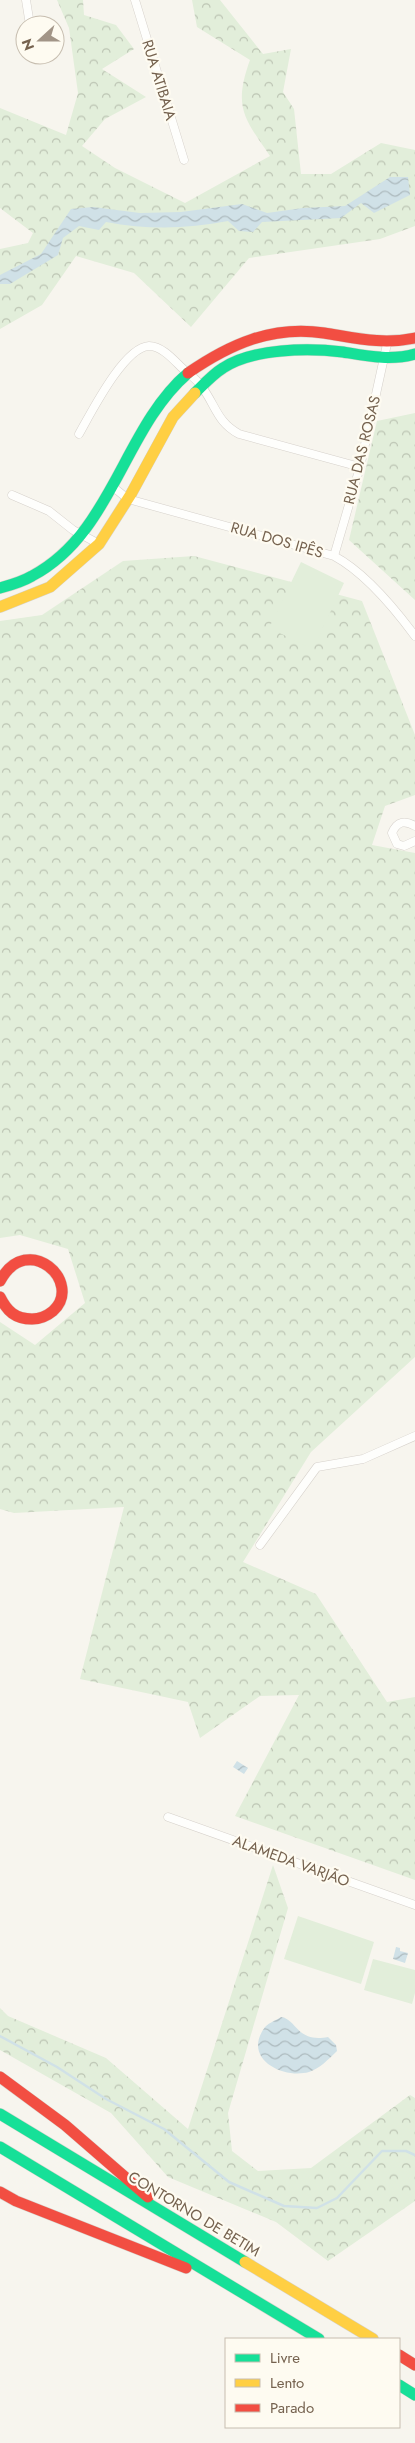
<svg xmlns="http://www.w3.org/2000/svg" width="415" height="2443" font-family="Jost,sans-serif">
  <defs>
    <pattern id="forest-crowns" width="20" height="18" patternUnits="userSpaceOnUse" patternTransform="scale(1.25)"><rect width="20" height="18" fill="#e2eeda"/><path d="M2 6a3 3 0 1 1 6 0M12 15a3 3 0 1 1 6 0" fill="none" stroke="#bcc4b3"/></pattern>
    <pattern id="water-waves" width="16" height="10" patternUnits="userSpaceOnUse" patternTransform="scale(1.25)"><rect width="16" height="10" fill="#d0e1e7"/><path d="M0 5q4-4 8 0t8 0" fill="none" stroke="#adbabe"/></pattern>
  </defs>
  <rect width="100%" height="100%" fill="#f7f5ee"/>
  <!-- forest -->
  <path fill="url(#forest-crowns)" d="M 57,0 L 83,0 L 84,15 L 116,25 L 134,49 L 102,69 L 146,97 L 105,119 L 82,146 L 115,168 L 185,203 L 270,156 C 244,118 233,107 250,60 L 197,27 L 192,0 L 220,0 L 263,54 L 291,49 L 283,92 L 294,109 L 301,174 L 331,174 L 381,143 L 415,150 L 415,226 L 380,239 L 249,258 L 191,327 L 134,273 L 76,256 L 42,305 L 0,329 L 0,249 L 28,243 L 33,233 L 0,208 L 0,108 L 66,135 L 78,93 L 69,28 Z
    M 415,413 L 415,600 L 349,540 L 377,421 Z
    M 194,556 L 362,601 L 415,735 L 415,795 L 385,806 L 372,845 L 415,853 L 415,1357 L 311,1452 L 243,1562 L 316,1594 L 387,1702 L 415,1697 L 415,1880 L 235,1816 L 299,1695 L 260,1696 L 200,1738 L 188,1702 L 80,1679 L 124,1507 L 14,1513 L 0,1509 L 0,1322 L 35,1345 L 85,1303 L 68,1249 L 20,1235 L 0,1238 L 0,621 L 42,615 L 123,561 Z
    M 273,1865 L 288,1908 L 228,2113 L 232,2151 L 258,2171 L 311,2168 L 410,2095 L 415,2098 L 415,2201 L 328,2261 L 276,2222 L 168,2177 L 111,2113 L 0,2050 L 0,2008 L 8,2016 L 106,2058 L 188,2129 Z"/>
  <!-- pitch -->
  <path fill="#e2eeda" d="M 301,562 L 344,583 L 313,649 L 269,628 Z
    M 298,1916 L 374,1942 L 361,1984 L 284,1959 Z
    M 373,1959 L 415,1970 L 415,1993 L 412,2004 L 364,1990 Z"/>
  <!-- water -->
  <path fill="url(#water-waves)" d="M 390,177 L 408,177 L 410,195 L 374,213 L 361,203 L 341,218 L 262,222 L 253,232 L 239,231 L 228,221 C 187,229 148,230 106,222 L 99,230 L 79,226 L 63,238 L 58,255 L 10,284 L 0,284 L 0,275 L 41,254 L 71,209 L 93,207 L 140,213 L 181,212 L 242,204 L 267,213 L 303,208 L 345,206 Z
    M 237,1761 L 248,1768 L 244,1774 L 233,1767 Z
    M 396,1947 L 400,1948 L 400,1951 L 408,1953 L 405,1963 L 393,1959 Z
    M 281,2017 C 297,2019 296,2043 328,2037 L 336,2045 L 337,2051 C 329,2059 319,2069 309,2072 C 284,2079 244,2060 263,2030 C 267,2023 275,2021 281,2017 Z"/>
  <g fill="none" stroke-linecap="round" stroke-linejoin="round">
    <!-- stream -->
    <path stroke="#d0e1e7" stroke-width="2.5" d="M 0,2036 L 57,2067 L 106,2099 L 164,2129 L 229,2182 L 284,2206 L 317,2208 L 337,2198 L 382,2151 L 406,2151 L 415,2155"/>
    <defs>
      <path id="street" d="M 26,0 L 30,25
        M 135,0 L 184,160
        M 79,434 C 91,413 124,347 149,346 C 161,346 172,358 180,366 C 187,373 197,379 202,387 C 216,406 217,422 239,434 L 360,467
        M 113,487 L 128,499 L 334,556 C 364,572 395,609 415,636
        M 12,495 L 49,511 L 73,530 L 99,544
        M 334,556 L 360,467 L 387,344
        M 415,826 C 405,820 397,821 392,833 L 397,844 L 404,846 L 415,841
        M 260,1545 L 317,1467 L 363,1459 L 415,1436
        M 168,1817 L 415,1905"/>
      <path id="fast" d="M 195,393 C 203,385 213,374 223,368 C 253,348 309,348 343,352 C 367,356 391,361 415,354
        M 0,588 C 11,585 22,582 32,576 C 113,533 123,429 188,373
        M 0,2114 L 245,2262
        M 0,2147 L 319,2339
        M 399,2385 L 415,2395"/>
      <path id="slow" d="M 0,607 L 50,587 L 99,544 L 131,494 L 173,417 L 195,393
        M 245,2262 L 373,2339"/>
      <path id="jam" d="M 188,373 C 230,344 273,325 324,333 C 356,338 383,345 415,338
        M 0,1281 C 28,1230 84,1283 53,1311 C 47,1316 40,1319 32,1319 C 15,1319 7,1311 0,1297
        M 0,2077 L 65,2125 L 148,2197
        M 0,2192 L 16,2201 L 186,2268
        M 399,2355 L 415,2365"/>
    </defs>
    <!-- street casing -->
    <use href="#street" stroke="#d6d1cb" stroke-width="9"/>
    <!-- fast casing -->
    <use href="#fast" stroke="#d6d2cb" stroke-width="12"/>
    <!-- slow casing -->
    <use href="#slow" stroke="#d6d2cb" stroke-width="12"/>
    <!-- jam casing -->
    <use href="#jam" stroke="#d6d2cb" stroke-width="12"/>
    <!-- street -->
    <use href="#street" stroke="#fefefc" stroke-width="8"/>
    <!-- fast -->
    <use href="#fast" stroke="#16e098" stroke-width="11"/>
    <!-- slow -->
    <use href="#slow" stroke="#ffcf43" stroke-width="11"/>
    <!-- jam -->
    <use href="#jam" stroke="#f24e42" stroke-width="11"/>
  </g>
  <g text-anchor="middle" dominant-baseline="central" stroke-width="4.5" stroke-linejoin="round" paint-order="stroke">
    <!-- street labels -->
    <g font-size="15" fill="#75624f" stroke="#fefbf1">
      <text transform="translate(159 80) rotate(73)">RUA ATIBAIA</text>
      <text transform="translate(362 450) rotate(-76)">RUA DAS ROSAS</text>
      <text transform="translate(277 540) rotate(16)">RUA DOS IPÊS</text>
      <text transform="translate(291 1861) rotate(20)">ALAMEDA VARJÃO</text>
      <text transform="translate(194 2214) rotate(31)">CONTORNO DE BETIM</text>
    </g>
  </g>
  <!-- legend -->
  <rect x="225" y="2338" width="175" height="90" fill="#fefbf1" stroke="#c7beb0"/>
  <rect x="235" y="2354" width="25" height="8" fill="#16e098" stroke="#c7beb0"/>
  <text x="270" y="2363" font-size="15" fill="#75624f">Livre</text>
  <rect x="235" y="2379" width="25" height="8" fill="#ffcf43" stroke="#c7beb0"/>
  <text x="270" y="2388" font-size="15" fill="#75624f">Lento</text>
  <rect x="235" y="2404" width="25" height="8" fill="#f24e42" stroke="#c7beb0"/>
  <text x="270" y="2413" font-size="15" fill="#75624f">Parado</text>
  <!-- north arrow -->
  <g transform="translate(40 40) rotate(249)"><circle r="24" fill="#fefbf1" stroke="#c7beb0"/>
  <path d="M0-4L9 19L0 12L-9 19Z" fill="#a29587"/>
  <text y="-8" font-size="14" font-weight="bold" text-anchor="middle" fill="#75624f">N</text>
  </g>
</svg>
